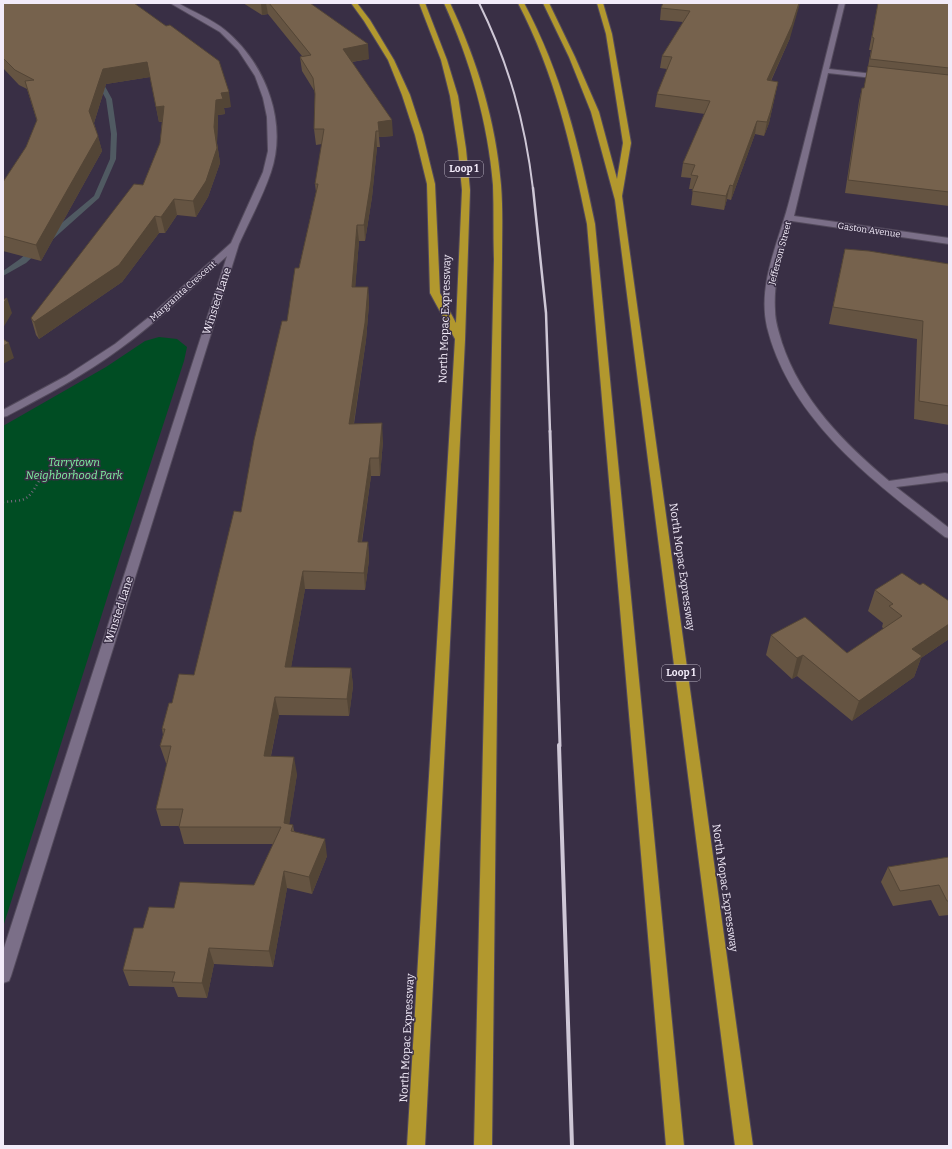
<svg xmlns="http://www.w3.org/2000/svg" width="952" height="1149" font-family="Bitter,serif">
  <rect width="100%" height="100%" fill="#392f45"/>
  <!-- green -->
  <path fill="#004d23" d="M 159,337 L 177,339 L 187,347 L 184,361 L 120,557 L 3,927 L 3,426 L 106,367 L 145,341 Z"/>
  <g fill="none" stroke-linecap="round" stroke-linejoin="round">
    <!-- stream -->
    <path fill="#505a62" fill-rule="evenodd" d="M 98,77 L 101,79 L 112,99 L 117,134 L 116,159 L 99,198 L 52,240 L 46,240 L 46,236 L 94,196 L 110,159 L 111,134 L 106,99 L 95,79 Z
      M 34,247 L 37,247 L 41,249 L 26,263 L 3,276 L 3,271 L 20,259 Z"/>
    <defs>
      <path id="minor" d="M 170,3 L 178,3 C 193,12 212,19 225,30 C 265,63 288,121 271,172 C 263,196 250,220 239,244 L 11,976 L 9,981 L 3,983 L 3,951 L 227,256 C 192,287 159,321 121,348 C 85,375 46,395 7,416 L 3,417 L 3,410 L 66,376 L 115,344 L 149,317 L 231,243 L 263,172 L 268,151 L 267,117 L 263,98 L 255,76 L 238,50 L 220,32 Z
        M 839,3 L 845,3 L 829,69 L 882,75 L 886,77 L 882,79 L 828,73 L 794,216 L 949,238 L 949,244 L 792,221 C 783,250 773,280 775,310 C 775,322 779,332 782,343 C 801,400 844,443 889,481 L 945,473 L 949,474 L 949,482 L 945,481 L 896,487 L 949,528 L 949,538 L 945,537 C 873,481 790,420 767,327 C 757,283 780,239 790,198 C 807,133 823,68 839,3 Z"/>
      <path id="motorway" d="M 351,3 L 357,3 L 370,20 L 394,60 L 410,95 L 423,135 L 435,184 L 440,293 L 456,323 L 462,190 L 458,149 L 450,96 L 441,60 L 419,3 L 425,3 L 447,60 L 458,96 L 466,149 L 470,190 L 465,340 L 425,1146 L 407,1146 L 455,339 L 430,293 L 427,184 L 415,135 L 402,95 L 388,60 L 364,21 Z
        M 444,3 L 450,3 C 477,60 496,122 501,185 C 503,210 502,234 502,259 L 492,1146 L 474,1146 L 494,259 C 493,235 494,210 493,185 C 488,123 470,60 444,3 Z
        M 518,3 L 524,3 C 562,74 579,146 595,224 L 684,1146 L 666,1146 L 587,224 C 571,146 555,74 518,3 Z
        M 543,3 L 549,3 L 575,57 L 599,112 L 617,179 L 623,143 L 606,34 L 597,3 L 603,3 L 612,34 L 631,143 L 622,196 L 753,1146 L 735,1146 L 615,200 L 591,112 L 569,57 Z"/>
    </defs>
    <!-- minor casing -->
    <use href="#minor" stroke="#534a5c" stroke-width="2"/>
    <!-- motorway casing -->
    <use href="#motorway" stroke="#534a5c" stroke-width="2"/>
    <!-- path -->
    <path stroke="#72697c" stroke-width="2.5" stroke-dasharray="1 3" stroke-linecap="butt" d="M 3,502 C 26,500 27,502 39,481"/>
    <!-- minor -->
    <use href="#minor" fill="#7b6f88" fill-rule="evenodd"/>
    <!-- motorway -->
    <use href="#motorway" fill="#b2982e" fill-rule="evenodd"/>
    <!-- rail-far3 -->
    <path stroke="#cec7d6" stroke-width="2" d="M 479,3 C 509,64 525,122 533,189"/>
    <!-- rail-far2 -->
    <path stroke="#cec7d6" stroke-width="2.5" d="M 533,188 L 546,313 L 550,432"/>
    <!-- rail-far1 -->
    <path stroke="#cec7d6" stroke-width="3" d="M 550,431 L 560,746"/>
    <!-- rail -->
    <path stroke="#cec7d6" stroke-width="4" d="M 559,745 L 572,1146"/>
  </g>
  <!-- wall -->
  <path fill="#655442" d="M 3,3 L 231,107 L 224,108 L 225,114 L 218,115 L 217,143 L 220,163 L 208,197 L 196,217 L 177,215 L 165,233 L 159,233 L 122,282 L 39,339 L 36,335 L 31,318 L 143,185 L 160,143 L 162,122 L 159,122 L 150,77 L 106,84 L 94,123 L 102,151 L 41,261 L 3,251 L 3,182 L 26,147 L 37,121 L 27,89 L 19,85 L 3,68 Z
    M 243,3 L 310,3 L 369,59 L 352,62 L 393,136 L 379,137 L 380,147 L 377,147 L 372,197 L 365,241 L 359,241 L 355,287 L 368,287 L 369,304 L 366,340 L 354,424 L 383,441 L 380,476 L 371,476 L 362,542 L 368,542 L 369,560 L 365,590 L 305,589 L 291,667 L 351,668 L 353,686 L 349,716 L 279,715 L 271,756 L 297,774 L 289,824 L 293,825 L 294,831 L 327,856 L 312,894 L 287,888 L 273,967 L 214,964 L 207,998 L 178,997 L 174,987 L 129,986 L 123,970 L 143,928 L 174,908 L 254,885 L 273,844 L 184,844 L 179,826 L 161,826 L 156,809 L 167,763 L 166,763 L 160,746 L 163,735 L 162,729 L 172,703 L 194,675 L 241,512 L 287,321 L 316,192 L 315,184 L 322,144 L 316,145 L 314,129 L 315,98 L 315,92 L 302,71 L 300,57 L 302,56 L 268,14 L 262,15 Z
    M 663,3 L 790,38 L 771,81 L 778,82 L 769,123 L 764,136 L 755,134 L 731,200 L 727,199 L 724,210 L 691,205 L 693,189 L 689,189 L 691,178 L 681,177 L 683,163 L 705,114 L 655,107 L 657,94 L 667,69 L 660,68 L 662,56 L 683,22 L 660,20 L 661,8 Z
    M 878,3 L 949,3 L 949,206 L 845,193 L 859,101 L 862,88 L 864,88 L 867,72 L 871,50 L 869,50 Z
    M 845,249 L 949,264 L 949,425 L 914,419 L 917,339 L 829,324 Z
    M 920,585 L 949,601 L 949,639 L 921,658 L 914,677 L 852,721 L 797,676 L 792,679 L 766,655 L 771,635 L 847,653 L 884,629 L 882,627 L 883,623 L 868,611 L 875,590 Z
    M 949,857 L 949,915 L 939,916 L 931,900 L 893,906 L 881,882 L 888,867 Z"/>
  <!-- shaded-wall -->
  <path fill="#534536" d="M 261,3 L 266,3 L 268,14 L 262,15 Z
    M 799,3 L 800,3 L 790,38 L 765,93 L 767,80 Z
    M 368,44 L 369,59 L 344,63 L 343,49 Z
    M 147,62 L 150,77 L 106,84 L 93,126 L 89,111 L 103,69 Z
    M 778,82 L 769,123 L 764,136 L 767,122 Z
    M 229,92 L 231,107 L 224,108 L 225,114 L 218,115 L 217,143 L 220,163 L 208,197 L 196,217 L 193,201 L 214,127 L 216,100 L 221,93 Z
    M 164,106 L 167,121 L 159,122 L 156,107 Z
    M 392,120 L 393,136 L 379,137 L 378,122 Z
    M 757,121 L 755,134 L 731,200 L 733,186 Z
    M 376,131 L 377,147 L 372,197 L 365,241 L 364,225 Z
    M 98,136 L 102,151 L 41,261 L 36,245 Z
    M 730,185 L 727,199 L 724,210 L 726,196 Z
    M 174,199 L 177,215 L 165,233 L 161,217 Z
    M 155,216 L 159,233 L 122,282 L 39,339 L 34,322 Z
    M 357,225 L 359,241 L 354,304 L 352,287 Z
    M 368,287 L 369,304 L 366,340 L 351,441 L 349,424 Z
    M 7,298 L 12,313 L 3,328 L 3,304 Z
    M 9,343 L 14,358 L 3,364 L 3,346 Z
    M 382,423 L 383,441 L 380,476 L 379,458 Z
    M 370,458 L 371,476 L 359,559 L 358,542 Z
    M 368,542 L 369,560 L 365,590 L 364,573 Z
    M 303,571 L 305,589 L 288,685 L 285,667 Z
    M 949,624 L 949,639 L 921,658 L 914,677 L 852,721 L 859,701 L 912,649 Z
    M 803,655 L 797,676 L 792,679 L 797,658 Z
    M 351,668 L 353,686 L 349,716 L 347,699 Z
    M 275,697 L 279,715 L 267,774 L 264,756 Z
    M 294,757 L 297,774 L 287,839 L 284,823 Z
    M 325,839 L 327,856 L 312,894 L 309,877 Z
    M 284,871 L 287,888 L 273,967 L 269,951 Z
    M 209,948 L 214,964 L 207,998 L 202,983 Z"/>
  <!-- building -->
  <path fill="#76624d" stroke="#534536" d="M 3,3 L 134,3 L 166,26 L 170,25 L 219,61 L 229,92 L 221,93 L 223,99 L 216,100 L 214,127 L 217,148 L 206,181 L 193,201 L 174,199 L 161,217 L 155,216 L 119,265 L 34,322 L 31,318 L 134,184 L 143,185 L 160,143 L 164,106 L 156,107 L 147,62 L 103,69 L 89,111 L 98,136 L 36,245 L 3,236 L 3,182 L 26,147 L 37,120 L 25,81 L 34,80 L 15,70 L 3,58 Z
    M 269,3 L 310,3 L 368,44 L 343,49 L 392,120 L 378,122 L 379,131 L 376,131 L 371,181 L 364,225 L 357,225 L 352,287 L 368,287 L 365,323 L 349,424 L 382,423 L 379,458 L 370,458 L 358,542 L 368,542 L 364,573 L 303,571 L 285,667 L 351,668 L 347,699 L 275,697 L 264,756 L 294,757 L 284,823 L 293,825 L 291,831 L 325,839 L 309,877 L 284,871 L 269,951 L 209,948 L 202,983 L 172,982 L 175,972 L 123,970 L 134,928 L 143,928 L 149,907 L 174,908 L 180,882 L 254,885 L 281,827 L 179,827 L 183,809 L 156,809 L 171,746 L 160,746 L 165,729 L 162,729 L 169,703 L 172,703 L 179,674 L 194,675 L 234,511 L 241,512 L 254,440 L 282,321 L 287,321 L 295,268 L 299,268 L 318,184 L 315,184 L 324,129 L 314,129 L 315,94 L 313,78 L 300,57 L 311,55 Z
    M 663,3 L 799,3 L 792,25 L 767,80 L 778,82 L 771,110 L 767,122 L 757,121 L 733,186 L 730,185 L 726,196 L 692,191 L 698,176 L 691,175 L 695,165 L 683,163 L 710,101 L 657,94 L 672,57 L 662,56 L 690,11 L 661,8 Z
    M 878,3 L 949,3 L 949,68 L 870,59 L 874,38 L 872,37 Z
    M 868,66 L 949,75 L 949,192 L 848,180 L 862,88 L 864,88 Z
    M 845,249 L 869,251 L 949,264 L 949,406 L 919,401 L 923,321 L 833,307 Z
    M 7,298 L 3,304 L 3,300 Z
    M 3,339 L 9,343 L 3,346 Z
    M 902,573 L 920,585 L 923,583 L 949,601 L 949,624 L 912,649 L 922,656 L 859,701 L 803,655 L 797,658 L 771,635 L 805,617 L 847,653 L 902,616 L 889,606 L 893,604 L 875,590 Z
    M 949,857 L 949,901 L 947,901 L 939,885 L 900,891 L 888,867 Z"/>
  <g text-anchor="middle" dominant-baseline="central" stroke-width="3" stroke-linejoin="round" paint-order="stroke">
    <!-- far-street labels -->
    <g font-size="9" fill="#f2ebf9" stroke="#392f45">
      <text transform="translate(869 230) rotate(8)">Gaston Avenue</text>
      <text transform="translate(780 253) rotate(-75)">Jefferson Street</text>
      <text transform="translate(183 291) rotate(-42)">Margranita Crescent</text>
    </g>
    <!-- shield labels -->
    <g fill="#392f45" stroke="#bab3c3" stroke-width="1">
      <rect x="445" y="161" width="38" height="16" rx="3"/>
      <rect x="662" y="665" width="38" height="16" rx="3"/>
    </g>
    <g font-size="10" font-weight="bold" fill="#f2ebf9">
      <text x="464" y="169">Loop 1</text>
      <text x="681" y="673">Loop 1</text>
    </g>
    <!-- street labels -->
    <g font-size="11" fill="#f2ebf9" stroke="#392f45">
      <text transform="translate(217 301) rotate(-72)">Winsted Lane</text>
      <text transform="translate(445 319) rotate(-88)">North Mopac Expressway</text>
      <text transform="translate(682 567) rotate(82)">North Mopac Expressway</text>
      <text transform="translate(119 610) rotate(-72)">Winsted Lane</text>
      <text transform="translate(725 888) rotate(82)">North Mopac Expressway</text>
      <text transform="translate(407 1038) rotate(-87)">North Mopac Expressway</text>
    </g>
    <!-- park labels -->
    <g font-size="11" font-style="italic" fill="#7ff4a2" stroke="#392f45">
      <text x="74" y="462">Tarrytown<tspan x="74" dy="13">Neighborhood Park</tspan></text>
    </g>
  </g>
  <!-- border -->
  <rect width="952" height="1149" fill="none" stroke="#f2ebf9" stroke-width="8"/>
</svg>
